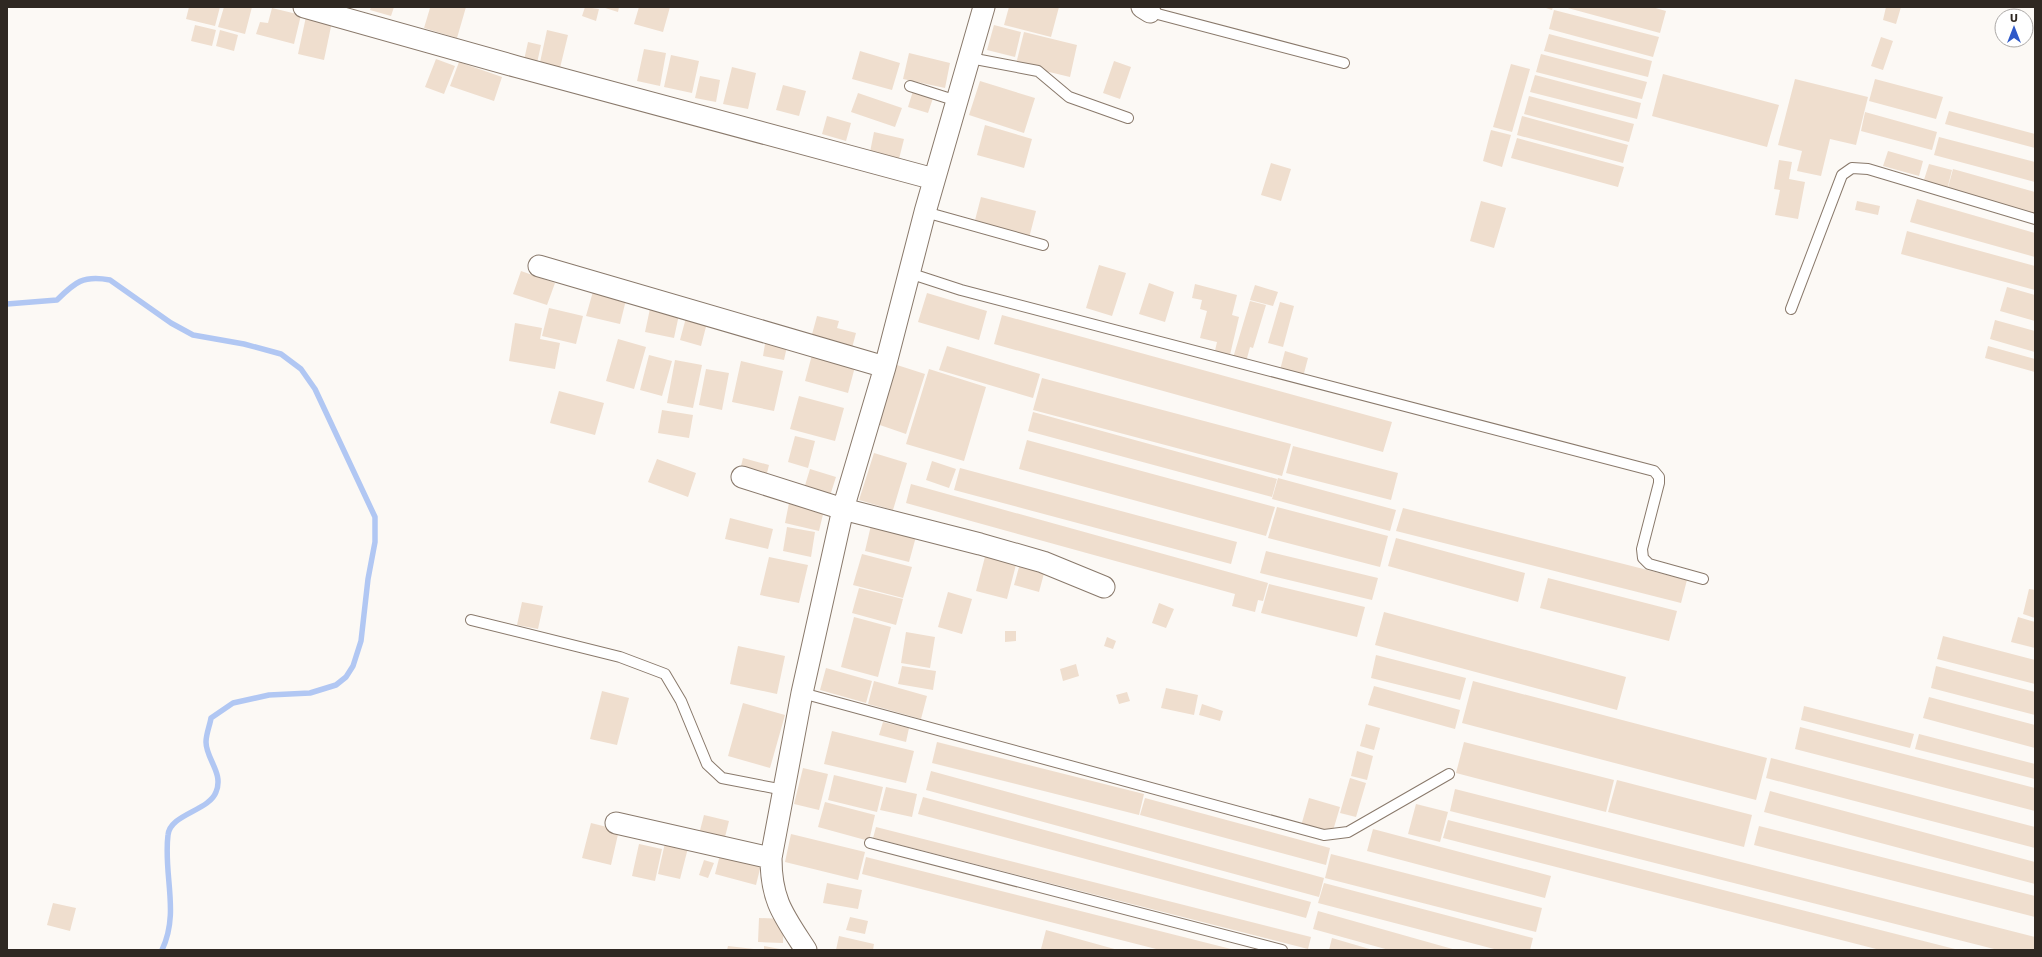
<svg xmlns="http://www.w3.org/2000/svg" width="2042" height="957" font-family="'Work Sans',sans-serif">
  <rect width="100%" height="100%" fill="#fcf9f5"/>
  <g fill="none" stroke-linecap="round" stroke-linejoin="round">
    <!-- stream -->
    <path stroke="#b1c7f3" stroke-width="5.5" d="M 7,304 L 57,300 C 75,282 83,275 110,280 L 171,323 L 193,335 L 244,344 L 281,354 L 301,369 L 315,389 L 375,517 L 375,542 L 368,579 L 361,641 L 353,666 L 346,677 L 336,685 L 310,693 L 269,695 L 233,703 L 211,718 C 210,725 206,734 206,742 C 206,759 224,773 216,792 C 209,811 170,814 168,835 C 163,874 180,913 162,950"/>
  </g>
  <!-- building -->
  <path fill="#efdece" d="M 189,7 L 220,7 L 215,26 L 186,19 Z
    M 224,7 L 252,7 L 245,34 L 218,27 Z
    M 371,7 L 394,7 L 391,16 L 370,10 Z
    M 427,7 L 466,7 L 457,38 L 424,28 L 430,8 Z
    M 585,7 L 599,9 L 596,21 L 582,16 Z
    M 602,7 L 619,7 L 618,12 Z
    M 639,7 L 670,7 L 663,32 L 634,24 Z
    M 1009,7 L 1059,7 L 1051,37 L 1004,25 Z
    M 1543,7 L 1553,7 L 1552,10 Z
    M 1564,7 L 1652,7 L 1666,11 L 1660,33 Z
    M 1886,7 L 1901,7 L 1896,24 L 1883,20 Z
    M 272,8 L 301,15 L 294,44 L 256,34 L 260,22 L 268,23 Z
    M 1554,10 L 1659,37 L 1653,57 L 1549,29 Z
    M 307,12 L 333,17 L 324,60 L 298,54 Z
    M 195,25 L 216,30 L 212,46 L 191,41 Z
    M 994,25 L 1021,32 L 1015,57 L 987,50 Z
    M 220,30 L 238,35 L 234,51 L 216,46 Z
    M 547,30 L 568,35 L 559,72 L 539,67 Z
    M 1024,32 L 1077,45 L 1070,77 L 1016,64 Z
    M 1549,34 L 1652,61 L 1648,77 L 1544,51 Z
    M 1881,37 L 1893,41 L 1883,70 L 1871,66 Z
    M 528,42 L 541,45 L 537,63 L 524,60 Z
    M 644,49 L 666,53 L 660,86 L 637,81 Z
    M 860,51 L 900,63 L 892,90 L 852,79 Z
    M 909,53 L 950,63 L 945,88 L 903,79 Z
    M 1541,54 L 1647,82 L 1642,99 L 1536,72 Z
    M 671,55 L 699,61 L 692,93 L 664,87 Z
    M 436,59 L 455,66 L 444,94 L 425,87 Z
    M 1114,61 L 1131,67 L 1120,99 L 1103,93 Z
    M 459,62 L 502,77 L 494,101 L 450,86 Z
    M 1511,64 L 1530,69 L 1512,132 L 1493,127 Z
    M 732,67 L 756,73 L 748,109 L 723,104 Z
    M 1663,74 L 1779,105 L 1767,147 L 1652,116 Z
    M 1535,75 L 1641,103 L 1637,119 L 1530,92 Z
    M 700,76 L 720,80 L 716,102 L 695,98 Z
    M 1795,79 L 1868,97 L 1856,145 L 1830,139 L 1821,176 L 1797,171 L 1802,151 L 1778,145 Z
    M 1875,79 L 1943,97 L 1936,119 L 1869,101 Z
    M 980,81 L 1035,98 L 1024,133 L 969,115 Z
    M 783,85 L 806,91 L 799,116 L 776,110 Z
    M 913,91 L 933,98 L 928,113 L 908,107 Z
    M 858,93 L 902,108 L 895,127 L 851,112 Z
    M 1529,96 L 1634,124 L 1629,142 L 1524,114 Z
    M 1949,111 L 2035,134 L 2035,148 L 1945,124 Z
    M 1865,112 L 1937,132 L 1932,150 L 1861,131 Z
    M 827,116 L 851,123 L 846,141 L 822,134 Z
    M 1522,116 L 1628,145 L 1623,163 L 1517,135 Z
    M 985,125 L 1032,139 L 1024,168 L 977,155 Z
    M 1491,130 L 1511,135 L 1502,167 L 1483,161 Z
    M 874,132 L 904,139 L 899,159 L 870,152 Z
    M 1939,137 L 2035,162 L 2035,182 L 1934,155 Z
    M 1517,138 L 1624,167 L 1618,187 L 1511,158 Z
    M 1888,151 L 1923,161 L 1919,176 L 1883,166 Z
    M 1779,160 L 1792,162 L 1789,179 L 1805,182 L 1798,219 L 1775,215 L 1780,190 L 1774,189 Z
    M 1271,163 L 1291,169 L 1281,201 L 1261,195 Z
    M 1929,164 L 1952,170 L 1947,190 L 1923,183 Z
    M 1953,169 L 2035,192 L 2035,215 L 1947,191 Z
    M 981,197 L 1036,211 L 1029,238 L 974,224 Z
    M 1917,199 L 2035,233 L 2035,257 L 1910,222 Z
    M 1481,201 L 1506,208 L 1494,248 L 1470,241 Z
    M 1857,201 L 1880,206 L 1878,215 L 1855,210 Z
    M 1907,231 L 2035,266 L 2035,290 L 1901,254 Z
    M 1099,265 L 1126,273 L 1112,316 L 1086,308 Z
    M 521,271 L 555,283 L 547,305 L 513,294 Z
    M 1149,283 L 1174,292 L 1165,322 L 1139,314 Z
    M 1195,284 L 1237,295 L 1232,315 L 1239,317 L 1229,359 L 1214,355 L 1217,342 L 1200,338 L 1207,311 L 1200,309 L 1202,300 L 1192,298 Z
    M 1255,285 L 1278,292 L 1273,306 L 1250,300 Z
    M 2007,287 L 2035,295 L 2035,321 L 2000,311 Z
    M 594,288 L 627,296 L 620,324 L 586,316 Z
    M 927,293 L 987,311 L 979,340 L 918,322 Z
    M 1250,301 L 1266,305 L 1253,348 L 1250,347 L 1246,362 L 1233,358 Z
    M 1280,302 L 1294,306 L 1283,347 L 1268,343 Z
    M 651,304 L 680,310 L 674,338 L 645,332 Z
    M 549,308 L 583,316 L 576,344 L 542,336 Z
    M 687,314 L 708,319 L 701,346 L 680,340 Z
    M 1002,315 L 1392,422 L 1383,452 L 994,344 Z
    M 817,316 L 839,321 L 837,328 L 856,333 L 852,348 L 811,338 Z
    M 1995,320 L 2035,331 L 2035,352 L 1990,339 Z
    M 515,323 L 542,328 L 540,339 L 560,343 L 555,369 L 509,361 Z
    M 766,338 L 788,342 L 784,360 L 763,356 Z
    M 618,339 L 646,347 L 634,389 L 606,381 Z
    M 947,346 L 1040,374 L 1033,398 L 939,370 Z
    M 1988,346 L 2035,359 L 2035,372 L 1985,358 Z
    M 813,351 L 856,363 L 848,393 L 805,381 Z
    M 1285,351 L 1308,358 L 1303,377 L 1280,370 Z
    M 649,355 L 672,361 L 662,396 L 640,390 Z
    M 675,360 L 702,365 L 693,408 L 667,403 Z
    M 741,361 L 783,371 L 774,411 L 732,402 Z
    M 897,365 L 925,374 L 906,434 L 877,424 Z
    M 706,369 L 729,373 L 722,410 L 699,405 Z
    M 929,369 L 986,387 L 964,461 L 906,444 Z
    M 1042,378 L 1291,444 L 1282,476 L 1033,410 Z
    M 559,391 L 604,403 L 595,435 L 550,423 Z
    M 799,396 L 844,408 L 835,441 L 790,429 Z
    M 662,410 L 693,415 L 689,438 L 658,433 Z
    M 1033,412 L 1277,479 L 1272,497 L 1028,431 Z
    M 795,436 L 815,441 L 808,468 L 788,462 Z
    M 1027,440 L 1275,507 L 1266,536 L 1019,469 Z
    M 1293,446 L 1398,473 L 1391,500 L 1286,473 Z
    M 874,453 L 907,463 L 893,510 L 859,500 Z
    M 743,458 L 769,465 L 766,477 L 740,470 Z
    M 657,459 L 696,473 L 688,497 L 648,482 Z
    M 932,461 L 956,469 L 949,488 L 926,480 Z
    M 960,468 L 1237,542 L 1231,564 L 954,490 Z
    M 810,469 L 836,477 L 829,499 L 803,492 Z
    M 1278,478 L 1396,510 L 1390,531 L 1272,499 Z
    M 911,484 L 1268,583 L 1263,601 L 1258,600 L 1255,612 L 1232,606 L 1235,594 L 906,503 Z
    M 790,498 L 825,506 L 819,531 L 785,523 Z
    M 1277,507 L 1388,536 L 1380,567 L 1268,538 Z
    M 1403,508 L 1687,580 L 1681,603 L 1396,531 Z
    M 730,518 L 773,529 L 768,549 L 725,539 Z
    M 872,521 L 917,533 L 909,562 L 865,551 Z
    M 787,527 L 815,532 L 811,557 L 783,551 Z
    M 1396,538 L 1525,573 L 1518,602 L 1388,566 Z
    M 1266,551 L 1378,578 L 1372,600 L 1260,573 Z
    M 986,553 L 1017,561 L 1007,599 L 976,591 Z
    M 862,554 L 912,567 L 903,598 L 853,585 Z
    M 769,557 L 808,565 L 799,603 L 760,595 Z
    M 1021,560 L 1046,566 L 1039,592 L 1014,585 Z
    M 1548,578 L 1677,611 L 1669,641 L 1540,608 Z
    M 1269,584 L 1365,607 L 1357,637 L 1261,613 Z
    M 859,588 L 903,599 L 896,625 L 852,613 Z
    M 2029,589 L 2035,590 L 2035,618 L 2023,614 Z
    M 948,592 L 972,599 L 962,634 L 938,627 Z
    M 522,602 L 543,606 L 538,629 L 517,625 Z
    M 1159,603 L 1174,609 L 1166,628 L 1152,623 Z
    M 1384,612 L 1626,677 L 1617,710 L 1375,645 Z
    M 854,617 L 891,627 L 878,677 L 841,667 Z
    M 2018,617 L 2035,622 L 2035,648 L 2011,642 Z
    M 1005,631 L 1016,631 L 1016,641 L 1005,642 Z
    M 906,632 L 935,637 L 930,668 L 901,663 Z
    M 1943,636 L 2035,660 L 2035,684 L 1937,659 Z
    M 1107,637 L 1116,641 L 1113,649 L 1104,646 Z
    M 738,646 L 785,656 L 777,694 L 730,684 Z
    M 1376,655 L 1466,678 L 1460,700 L 1371,678 Z
    M 1076,664 L 1079,676 L 1063,681 L 1060,669 Z
    M 902,666 L 936,671 L 933,690 L 898,684 Z
    M 1936,666 L 2035,692 L 2035,715 L 1931,688 Z
    M 826,668 L 872,681 L 866,703 L 820,690 Z
    M 874,681 L 927,696 L 921,719 L 868,704 Z
    M 1473,681 L 1767,758 L 1756,800 L 1462,723 Z
    M 1374,686 L 1460,710 L 1455,729 L 1368,705 Z
    M 1166,688 L 1198,695 L 1194,715 L 1161,708 Z
    M 602,691 L 629,698 L 617,745 L 590,739 Z
    M 1127,692 L 1130,701 L 1119,704 L 1116,695 Z
    M 1929,697 L 2035,725 L 2035,748 L 1923,718 Z
    M 743,703 L 785,715 L 770,768 L 728,756 Z
    M 1202,704 L 1223,711 L 1220,721 L 1199,715 Z
    M 1804,706 L 1914,734 L 1910,748 L 1801,720 Z
    M 883,722 L 909,728 L 906,742 L 879,735 Z
    M 1366,724 L 1380,728 L 1374,750 L 1360,746 Z
    M 1800,727 L 2035,788 L 2035,811 L 1795,749 Z
    M 832,731 L 914,751 L 906,783 L 824,764 Z
    M 1919,734 L 2035,764 L 2035,779 L 1915,749 Z
    M 937,742 L 1144,794 L 1139,815 L 932,763 Z
    M 1464,742 L 1614,780 L 1606,812 L 1456,773 Z
    M 1357,751 L 1373,756 L 1367,780 L 1351,776 Z
    M 1771,758 L 2035,827 L 2035,848 L 1766,778 Z
    M 803,768 L 828,774 L 819,810 L 794,804 Z
    M 931,771 L 1324,878 L 1319,897 L 926,790 Z
    M 834,775 L 883,787 L 877,812 L 828,800 Z
    M 1350,778 L 1366,783 L 1356,817 L 1340,813 Z
    M 1617,780 L 1752,815 L 1744,847 L 1608,812 Z
    M 886,787 L 917,794 L 912,817 L 880,810 Z
    M 1455,789 L 2035,937 L 2035,950 L 1998,950 L 1450,811 Z
    M 1770,791 L 2035,862 L 2035,884 L 1764,812 Z
    M 923,797 L 1311,902 L 1306,918 L 918,814 Z
    M 1145,798 L 1330,848 L 1326,865 L 1140,815 Z
    M 1309,798 L 1340,807 L 1332,834 L 1301,826 Z
    M 825,802 L 875,815 L 869,841 L 818,827 Z
    M 1416,804 L 1448,812 L 1440,842 L 1408,834 Z
    M 704,815 L 729,821 L 723,845 L 698,838 Z
    M 1448,820 L 1955,949 L 1955,950 L 1880,950 L 1443,838 Z
    M 591,823 L 619,830 L 611,865 L 582,858 Z
    M 1759,826 L 2035,896 L 2035,917 L 1754,845 Z
    M 876,827 L 1311,937 L 1308,949 L 873,838 Z
    M 1373,829 L 1551,876 L 1545,898 L 1367,851 Z
    M 791,834 L 865,852 L 858,880 L 785,862 Z
    M 665,843 L 688,848 L 680,879 L 658,874 Z
    M 639,844 L 662,849 L 655,881 L 632,876 Z
    M 721,851 L 762,861 L 756,885 L 715,874 Z
    M 1331,854 L 1542,908 L 1536,932 L 1325,878 Z
    M 866,857 L 1231,949 L 1231,950 L 1160,950 L 862,874 Z
    M 704,860 L 714,863 L 708,878 L 699,875 Z
    M 827,883 L 862,890 L 858,909 L 823,903 Z
    M 1324,883 L 1533,938 L 1530,950 L 1498,950 L 1318,903 Z
    M 53,903 L 76,908 L 70,931 L 47,925 Z
    M 1318,911 L 1456,950 L 1389,950 L 1313,929 Z
    M 850,917 L 868,921 L 865,934 L 846,930 Z
    M 759,918 L 784,919 L 783,943 L 758,942 Z
    M 1046,930 L 1118,950 L 1041,949 Z
    M 839,936 L 874,944 L 873,950 L 836,950 Z
    M 1332,938 L 1373,950 L 1329,950 Z
    M 728,946 L 754,949 L 754,950 L 727,950 Z
    M 764,946 L 780,949 L 780,950 L 764,950 Z"/>
  <g fill="none" stroke-linecap="round" stroke-linejoin="round">
    <defs>
      <path id="lane" d="M 1150,12 L 1344,63
        M 970,58 L 1038,71 L 1069,97 L 1128,118
        M 910,86 L 957,101
        M 925,212 L 1043,245
        M 909,273 L 961,290 L 1654,471 L 1659,477 L 1659,483 L 1642,549 L 1643,558 L 1649,564 L 1703,579
        M 1791,309 L 1842,175 L 1852,168 L 1868,169 L 2035,219
        M 471,620 L 620,657 L 665,674 L 681,701 L 707,764 L 722,778 L 784,790
        M 802,693 L 1324,835 L 1348,832 L 1449,774
        M 870,843 L 1282,950"/>
      <path id="street" d="M 304,7 L 518,67 L 934,179
        M 1142,7 L 1150,12
        M 539,266 L 885,367
        M 742,477 L 843,509 L 980,544 L 1043,562 L 1104,587
        M 616,823 L 771,858
        M 806,950 C 784,916 771,901 771,858 L 802,693 L 843,509 L 885,367 L 925,212 L 984,7"/>
    </defs>
    <!-- lane casing -->
    <use href="#lane" stroke="#89796b" stroke-width="12"/>
    <!-- street casing -->
    <use href="#street" stroke="#89796b" stroke-width="23"/>
    <!-- lane -->
    <use href="#lane" stroke="#fff" stroke-width="10"/>
    <!-- street -->
    <use href="#street" stroke="#fff" stroke-width="21"/>
  </g>
  <!-- border -->
  <rect width="2042" height="957" fill="none" stroke="#2f2822" stroke-width="16"/>
  <!-- north arrow -->
  <g transform="translate(2014 28)"><circle r="19" fill="#ffffff" stroke="#aca9a7"/>
  <path d="M0-3L7 15L0 10L-7 15Z" fill="#2f59c8"/>
  <text y="-6" font-size="11" font-weight="bold" text-anchor="middle" fill="#2f2822">U</text>
  </g>
</svg>
